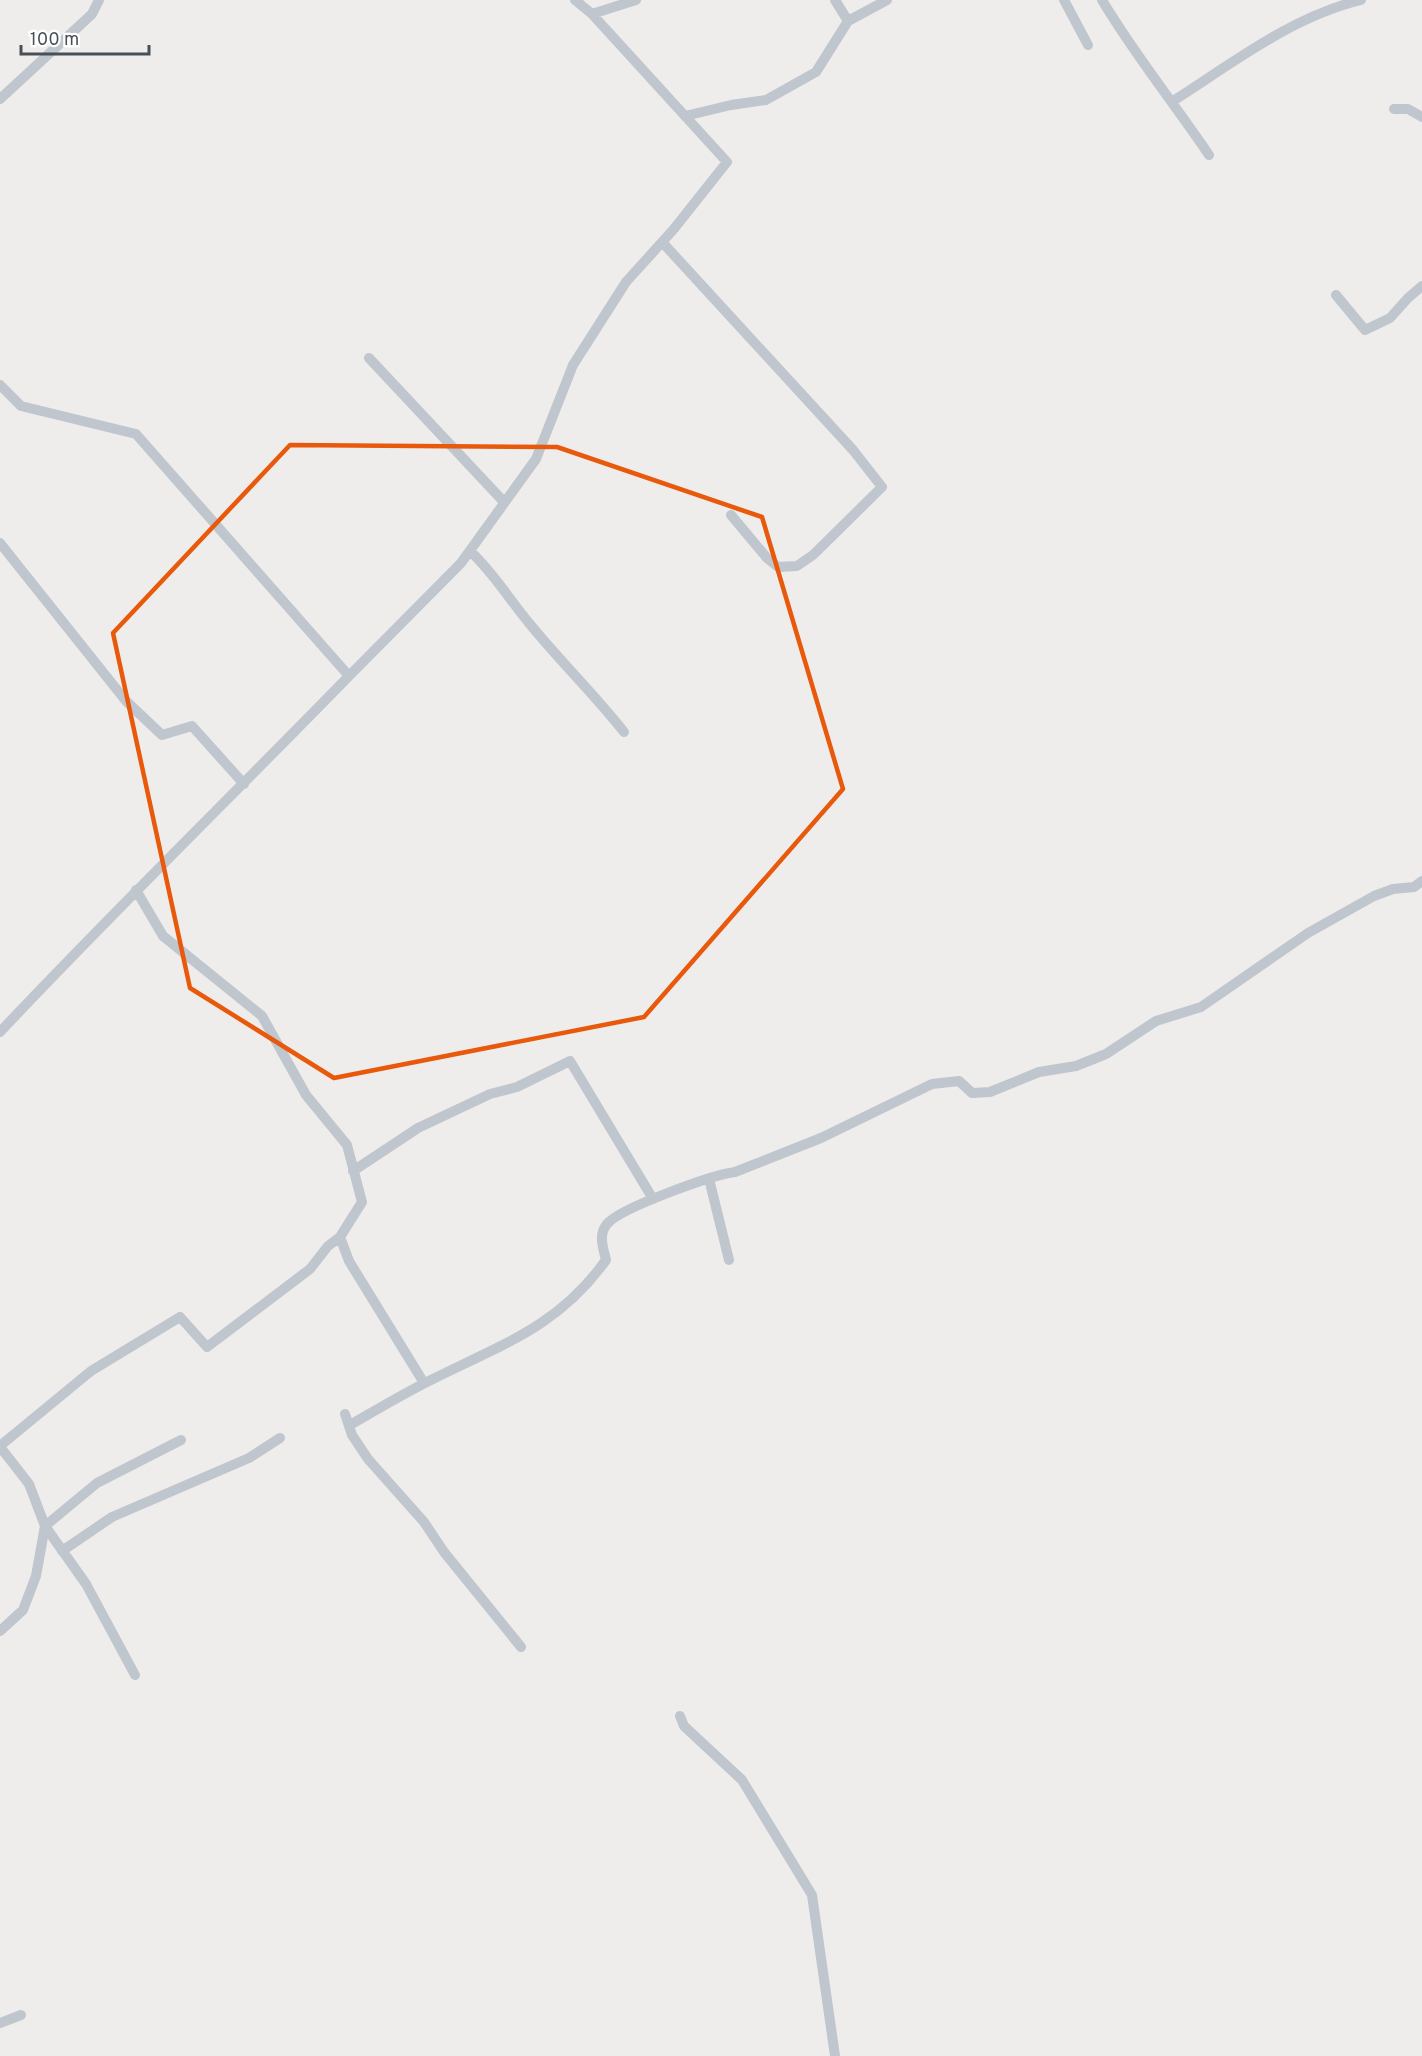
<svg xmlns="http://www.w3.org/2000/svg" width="1422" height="2056" font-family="Overpass,sans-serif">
  <rect width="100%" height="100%" fill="#efedec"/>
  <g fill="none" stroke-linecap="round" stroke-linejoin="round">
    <!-- minor -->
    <path stroke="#bfc6cd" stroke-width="10" d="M 835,0 L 848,21
      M 1064,0 L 1088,45
      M 1102,0 C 1134,54 1174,103 1209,155
      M 592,14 L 636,0
      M 0,99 L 92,14 L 99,0
      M 1173,101 C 1233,63 1291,17 1361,0
      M 1394,109 L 1408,109 L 1422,117
      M 685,116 L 731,105 L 766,100 L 816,72 L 848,21 L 887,0
      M 662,242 L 853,450 L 882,487 L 813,555 L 797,566 L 778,567 L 767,558 L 731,515
      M 1336,295 L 1365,330 L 1390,318 L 1408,298 L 1422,286
      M 369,358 L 504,502
      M 0,385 L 21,406 L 136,434 L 349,676 C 233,795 114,911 0,1032
      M 0,543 L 126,701 L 162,735 L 192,726 L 244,784
      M 470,551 C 493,572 509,599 529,623 C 559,660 594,694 624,732
      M 349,676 L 461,563 L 536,459 L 573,365 L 626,282 L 673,230 L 727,162 L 592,14 L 575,0
      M 353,1171 L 418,1128 L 490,1094 L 517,1087 L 570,1061 L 653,1199
      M 709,1179 L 729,1260
      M 340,1237 L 349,1261 L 424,1383
      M 345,1414 L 352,1435 L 368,1459 L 424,1522 L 444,1552 L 521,1647
      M 350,1425 C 378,1409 406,1392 435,1378 C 503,1344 559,1326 606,1260 C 603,1247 598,1235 607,1224 C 620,1208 712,1175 735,1172 L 821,1138 L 932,1084 L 959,1081 L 972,1093 L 990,1092 L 1039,1072 L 1076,1066 L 1106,1054 L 1156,1021 L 1201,1007 L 1308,933 L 1374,896 L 1393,889 L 1414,887 L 1422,881
      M 0,1446 L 91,1371 L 180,1317 L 207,1347 L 310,1269 L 328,1246 L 340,1237 L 362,1202 L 347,1145 L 306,1095 L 262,1016 L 163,936 L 136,890
      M 62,1551 L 112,1517 L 249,1458 L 280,1438
      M 0,1631 L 23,1610 L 36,1576 L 45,1526 L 29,1484 L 1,1448
      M 135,1675 L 86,1584 L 45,1526 L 97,1483 L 181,1440
      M 680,1716 L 684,1726 L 742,1780 L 812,1895 L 835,2056
      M 0,2023 L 21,2015"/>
  </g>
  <!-- marked area -->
  <path fill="none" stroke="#e8590c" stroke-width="4.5" stroke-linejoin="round" d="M 290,445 L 557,447 L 762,517 L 843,789 L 644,1017 L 334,1078 L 190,988 L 113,633 Z"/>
  <!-- scale -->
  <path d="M21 45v9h128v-9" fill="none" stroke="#474f57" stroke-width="3"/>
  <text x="30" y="45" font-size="18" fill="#474f57" stroke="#ffffff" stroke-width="4.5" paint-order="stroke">100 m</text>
</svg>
